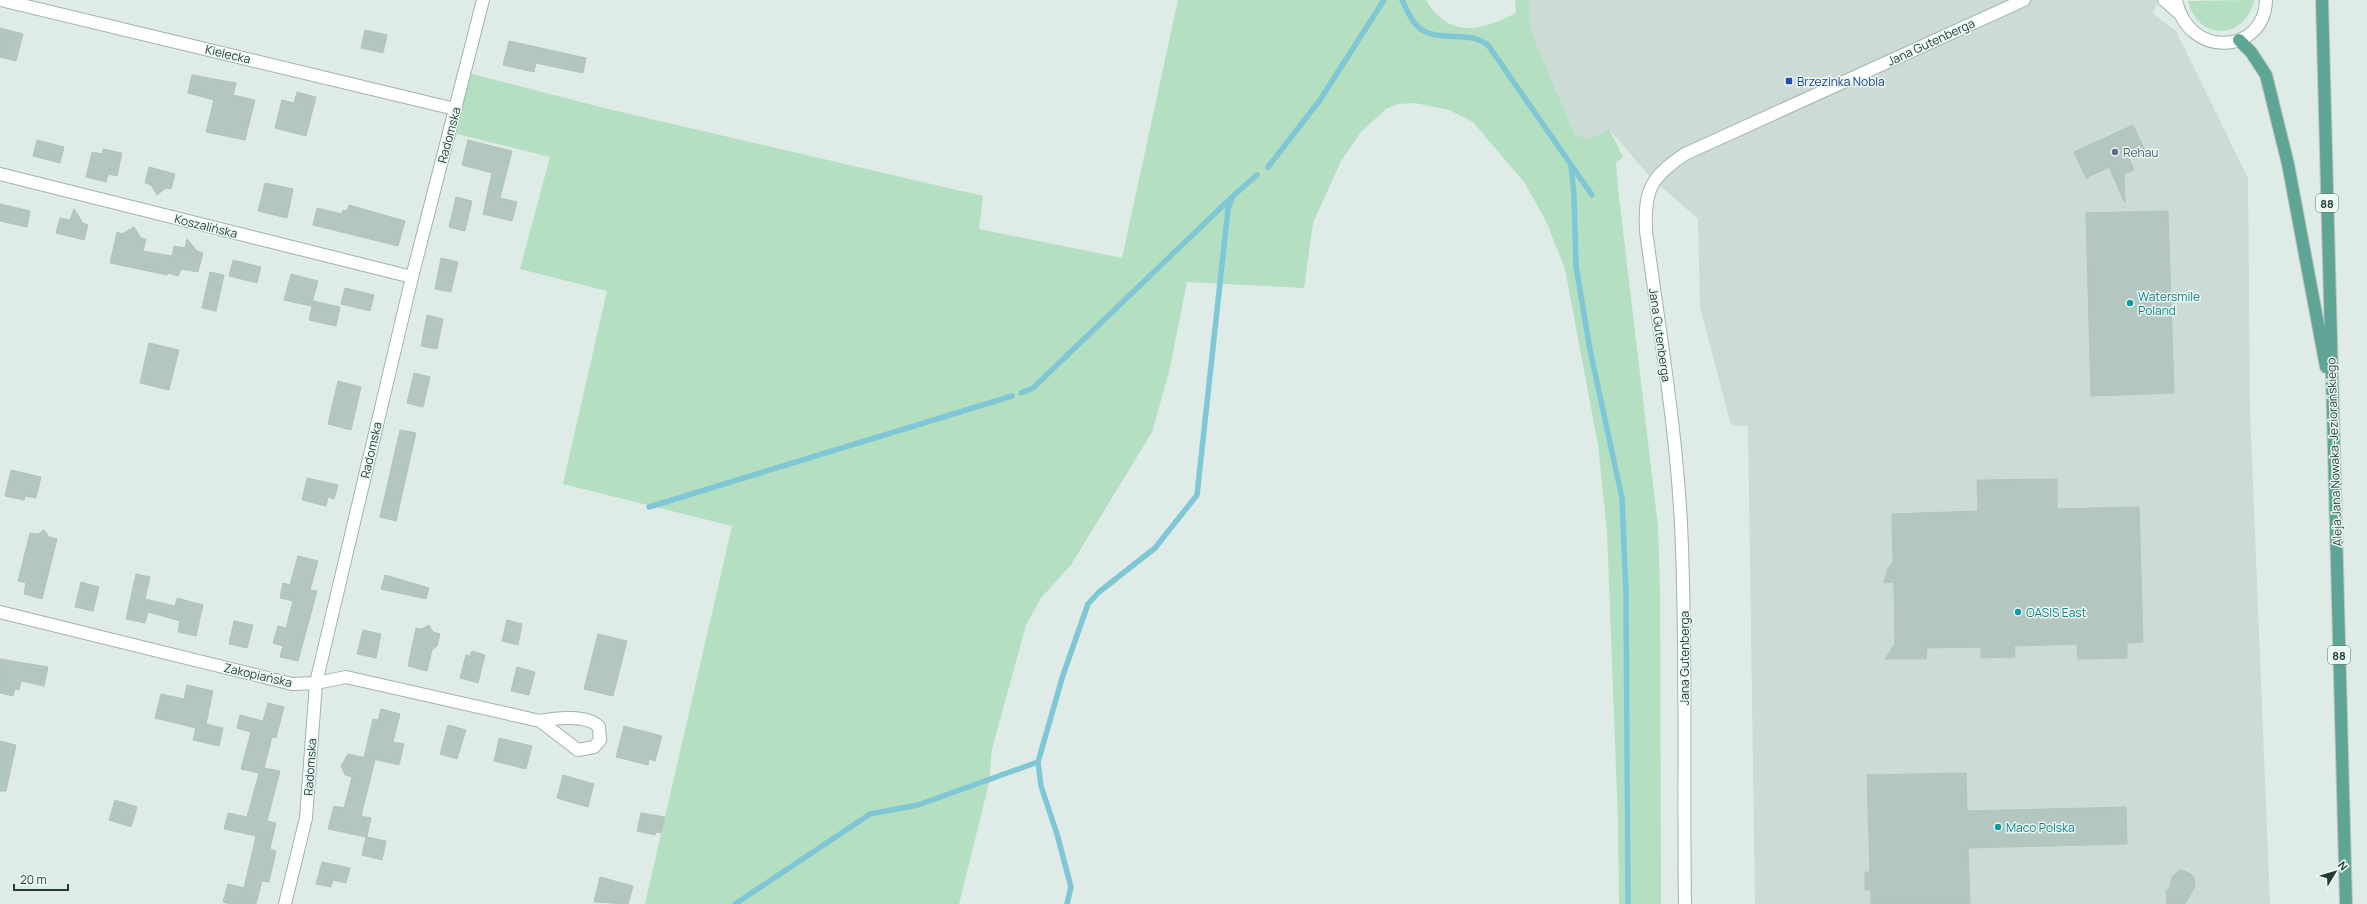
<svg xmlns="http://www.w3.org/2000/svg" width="2367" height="904" font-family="Manrope,sans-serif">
  <rect width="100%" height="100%" fill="#deebe6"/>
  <!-- built -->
  <path fill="#ccdbd5" d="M 1529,0 L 2158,0 L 2153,14 L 2176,31 L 2248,178 L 2250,411 L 2270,904 L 1755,904 L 1748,426 L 1731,425 L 1700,307 L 1698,219 L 1650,177 L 1609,129 L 1590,139 L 1575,135 L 1531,31 Z"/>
  <!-- green -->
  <path fill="#b4dfc1" d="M 1178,0 L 1426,0 C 1449,39 1481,31 1516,13 L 1515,0 L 1529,0 L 1531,31 L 1575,135 L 1590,139 L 1609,129 L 1623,157 L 1616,163 L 1619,197 L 1658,526 L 1660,588 L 1661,904 L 1619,904 L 1618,821 L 1607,531 L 1598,445 L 1565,269 L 1546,221 L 1524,182 L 1473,122 L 1449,110 L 1415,103 L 1398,104 L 1386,109 L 1361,132 L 1341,161 L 1313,223 L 1304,288 L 1187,282 L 1169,372 L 1152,432 L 1071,565 L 1041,598 L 1026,625 L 992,749 L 989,783 L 959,904 L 645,904 L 732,526 L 563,484 L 607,291 L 520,269 L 550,157 L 449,132 L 465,72 L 608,109 L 983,196 L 979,229 L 1122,258 Z
    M 2254,0 C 2245,41 2198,41 2188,1 Z"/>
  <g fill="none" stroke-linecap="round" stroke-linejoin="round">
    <!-- stream -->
    <path stroke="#80c7d6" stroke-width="5.5" d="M 1402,0 C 1406,8 1411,21 1418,27 C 1438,44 1468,29 1488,45 L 1592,195
      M 1571,166 L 1574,195 L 1576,266 L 1590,350 L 1622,498 L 1626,594 L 1628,904
      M 1268,167 L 1320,100 L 1384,0
      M 1021,393 L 1033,388 L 1231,198
      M 649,507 L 1012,396
      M 1038,762 L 1041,786 L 1057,834 L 1071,887 L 1067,904
      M 735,904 L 870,814 L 918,805 L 1038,762 L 1063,675 L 1088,604 L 1099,592 L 1155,548 L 1197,495 L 1228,209 L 1233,196 L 1257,175"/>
  </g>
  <!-- building -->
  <path fill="#b3c6bf" stroke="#b0c5bd" d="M 0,28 L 23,34 L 16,61 L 0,57 Z
    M 365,30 L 387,35 L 383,53 L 361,48 Z
    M 509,41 L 586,58 L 583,73 L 536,63 L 534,72 L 503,65 Z
    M 192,75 L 236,83 L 233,95 L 255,100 L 245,140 L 206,132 L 214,100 L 188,93 Z
    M 297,92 L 316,97 L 306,136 L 275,128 L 282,100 L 294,103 Z
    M 2133,125 L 2145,151 L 2129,158 L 2134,170 L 2124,174 L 2125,203 L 2109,167 L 2086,178 L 2074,152 Z
    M 37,140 L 64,147 L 60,163 L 33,156 Z
    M 468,140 L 512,151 L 500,198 L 517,202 L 512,221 L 483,214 L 492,173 L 462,165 Z
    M 103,149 L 122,153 L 117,176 L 108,174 L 106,182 L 86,177 L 92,152 L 102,154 Z
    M 149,167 L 175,174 L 171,189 L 166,188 L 157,195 L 151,185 L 145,183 Z
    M 265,183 L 293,189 L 287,218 L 258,211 Z
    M 456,197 L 472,201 L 465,231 L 449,227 Z
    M 0,204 L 30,211 L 27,227 L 0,221 Z
    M 349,205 L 405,221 L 398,246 L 313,225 L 317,208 L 342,214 L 343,210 L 347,211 Z
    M 74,209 L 83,223 L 88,225 L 84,240 L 56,233 L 60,218 L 70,220 Z
    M 2168,211 L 2174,393 L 2091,396 L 2086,213 Z
    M 134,227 L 141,238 L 146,239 L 143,251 L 172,256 L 174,246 L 185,248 L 187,239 L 197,251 L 203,253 L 198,272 L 181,269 L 178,276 L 168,273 L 167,275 L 110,263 L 117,232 L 122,234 Z
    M 441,258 L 458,262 L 451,292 L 435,289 Z
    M 233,260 L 261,267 L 257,283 L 229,276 Z
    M 210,272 L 224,275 L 216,311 L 202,308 Z
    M 291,274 L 318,281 L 311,306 L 284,300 Z
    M 345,288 L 374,295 L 370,311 L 341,304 Z
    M 313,301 L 340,307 L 336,326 L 309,320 Z
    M 427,315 L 443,319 L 437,349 L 421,346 Z
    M 149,343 L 179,350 L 169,390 L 140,383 Z
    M 414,373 L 430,377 L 423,407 L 407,403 Z
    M 338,381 L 361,387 L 351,430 L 328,424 Z
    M 400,430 L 416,433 L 396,521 L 380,517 Z
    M 11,470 L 41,477 L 36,498 L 25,496 L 24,500 L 5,496 Z
    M 307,478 L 338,485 L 334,499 L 328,497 L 326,506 L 302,500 Z
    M 2057,479 L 2057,509 L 2139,507 L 2143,642 L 2127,643 L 2127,658 L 2078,659 L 2077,644 L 2014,646 L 2015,657 L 1981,658 L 1981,647 L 1927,648 L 1926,659 L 1885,659 L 1895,644 L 1894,582 L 1884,583 L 1887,570 L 1893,562 L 1892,514 L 1978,511 L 1977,480 Z
    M 44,530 L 49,537 L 57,539 L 42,599 L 24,594 L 26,583 L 18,581 L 30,533 L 38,534 Z
    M 298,556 L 318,561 L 310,590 L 317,591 L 298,661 L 280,657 L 283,646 L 273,643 L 278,626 L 286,628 L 293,601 L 280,598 L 283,583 L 290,585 Z
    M 136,574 L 150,577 L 145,599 L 175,606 L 177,598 L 203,605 L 196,636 L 178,632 L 180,621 L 148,612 L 145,623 L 126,619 Z
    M 385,575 L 429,588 L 426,599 L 381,589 Z
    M 81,582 L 99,587 L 93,611 L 75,607 Z
    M 507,620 L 522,624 L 518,645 L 502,641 Z
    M 234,621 L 253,625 L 247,648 L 229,644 Z
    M 429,625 L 433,632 L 440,634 L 437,646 L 432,650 L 427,671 L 408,666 L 416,628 L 422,629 Z
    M 363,630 L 381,634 L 376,658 L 357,654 Z
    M 598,634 L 627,641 L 613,696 L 584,689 Z
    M 472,651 L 485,655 L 478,683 L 460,678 L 466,655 L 470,656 Z
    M 0,659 L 48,667 L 44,686 L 21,681 L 19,690 L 15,689 L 13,696 L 0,693 Z
    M 517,667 L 535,672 L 529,695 L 511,691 Z
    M 187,685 L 213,691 L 206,724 L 223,728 L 219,746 L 193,740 L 196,728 L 155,718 L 161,694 L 184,699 Z
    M 268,703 L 284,707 L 276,738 L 272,737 L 264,768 L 280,771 L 267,821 L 276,823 L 270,849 L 276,851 L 269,882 L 262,881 L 256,904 L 230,904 L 223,902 L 228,884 L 244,888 L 256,836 L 224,829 L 228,813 L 247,817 L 259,773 L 241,769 L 251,732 L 237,728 L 240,715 L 263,721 Z
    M 381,709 L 400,714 L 393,742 L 404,744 L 399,765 L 364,757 L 373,719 L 378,720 Z
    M 448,725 L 466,730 L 457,759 L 440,754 Z
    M 624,726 L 662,736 L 655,761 L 649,759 L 648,765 L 616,757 Z
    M 499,738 L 532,746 L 526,769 L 494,761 Z
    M 0,741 L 16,745 L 6,791 L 0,791 Z
    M 348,754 L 375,760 L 361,816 L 371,818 L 367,837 L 386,841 L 382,860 L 362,855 L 366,837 L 328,829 L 334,806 L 344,808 L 352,777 L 345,775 L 341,766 Z
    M 1966,773 L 1967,811 L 2126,807 L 2127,844 L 1968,848 L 1970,904 L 1871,904 L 1871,890 L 1865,890 L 1865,872 L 1870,872 L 1867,775 Z
    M 563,775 L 594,784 L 588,807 L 557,798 Z
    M 115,800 L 137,807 L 131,827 L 109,820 Z
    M 641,813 L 665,817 L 661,833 L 656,832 L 655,835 L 637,831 Z
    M 322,862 L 350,868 L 346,883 L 333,880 L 331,887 L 316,884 Z
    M 2183,870 L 2192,875 L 2195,880 L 2194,888 L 2185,904 L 2167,904 L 2166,890 L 2169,890 L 2172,877 L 2178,871 Z
    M 600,877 L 633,886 L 628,904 L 594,902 Z"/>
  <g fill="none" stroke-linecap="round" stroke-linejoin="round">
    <defs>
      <path id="minor" d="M 1,0 L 455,109
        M 2164,0 L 2179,13
        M 2176,0 C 2188,60 2265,54 2266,0
        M 0,174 L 412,277
        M 0,612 L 292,684 L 316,683 L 346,677 L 540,721 C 555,718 588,714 599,727 L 600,740 L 594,747 L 578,750 L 540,721
        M 285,904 L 306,818 L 316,683 L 412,277 L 483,0
        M 1685,904 C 1683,777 1687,650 1681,524 C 1676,426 1659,328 1646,231 C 1644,189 1651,177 1685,154 L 2024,0"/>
      <path id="major" d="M 2322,0 L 2346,904
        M 2239,40 L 2251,52 L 2266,75 L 2288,164 L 2326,367"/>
    </defs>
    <!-- minor casing -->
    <use href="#minor" stroke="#a1b3ad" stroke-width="14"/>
    <!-- major casing -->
    <use href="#major" stroke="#c0c8c6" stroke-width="14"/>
    <!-- minor -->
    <use href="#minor" stroke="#fff" stroke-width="12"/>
    <!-- major -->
    <use href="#major" stroke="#5ea595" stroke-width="12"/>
  </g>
  <!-- markers -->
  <rect fill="#1a4fb4" stroke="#eef8f3" stroke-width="1.5" x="1785" y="77" width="8" height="8" rx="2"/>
  <circle fill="#5c6f8a" stroke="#eef8f3" stroke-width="1.5" cx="2115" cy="152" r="4"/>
  <g fill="#0f9aa8" stroke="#eef8f3" stroke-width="1.5">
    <circle cx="2130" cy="303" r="4"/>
    <circle cx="2018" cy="612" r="4"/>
    <circle cx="1998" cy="827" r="4"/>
  </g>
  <g text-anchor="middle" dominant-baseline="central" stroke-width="3" stroke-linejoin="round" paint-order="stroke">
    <!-- shield labels -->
    <g fill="#eef8f3" stroke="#5c746e" stroke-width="1">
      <rect x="2316" y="194" width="22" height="18" rx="3"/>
      <rect x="2328" y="646" width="22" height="18" rx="3"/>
    </g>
    <g font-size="11" font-weight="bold" fill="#1e3c35">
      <text x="2327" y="203">88</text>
      <text x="2339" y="655">88</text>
    </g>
    <!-- street labels -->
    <g font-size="12" fill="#1e3c35" stroke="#eef8f3">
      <text transform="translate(1931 42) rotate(-25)">Jana Gutenberga</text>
      <text transform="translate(228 54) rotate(13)">Kielecka</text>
      <text transform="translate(449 135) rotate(-75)">Radomska</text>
      <text transform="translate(206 226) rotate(14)">Koszalińska</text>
      <text transform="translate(1660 335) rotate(82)">Jana Gutenberga</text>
      <text transform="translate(371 450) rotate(-77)">Radomska</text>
      <text transform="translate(2334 452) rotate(-92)">Aleja Jana Nowaka-Jeziorańskiego</text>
      <text transform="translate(1684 658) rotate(-90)">Jana Gutenberga</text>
      <text transform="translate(258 675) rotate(13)">Zakopiańska</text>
      <text transform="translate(310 767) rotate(-86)">Radomska</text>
    </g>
    <!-- transit labels -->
    <g font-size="12" fill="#164399" stroke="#eef8f3" text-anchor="start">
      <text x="1797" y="81">Brzezinka Nobla</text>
    </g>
    <!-- service labels -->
    <g font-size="12" fill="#4e5e75" stroke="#eef8f3" text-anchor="start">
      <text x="2123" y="152">Rehau</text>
    </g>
    <!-- culture labels -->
    <g font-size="12" fill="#0d838f" stroke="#eef8f3" text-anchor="start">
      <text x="2138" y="296">Watersmile<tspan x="2138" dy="14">Poland</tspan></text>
      <text x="2026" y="612">OASIS East</text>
      <text x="2006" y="827">Maco Polska</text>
    </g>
  </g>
  <!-- north arrow -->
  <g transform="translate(2335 872) rotate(52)" stroke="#eef8f3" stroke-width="3" paint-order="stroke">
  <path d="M0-3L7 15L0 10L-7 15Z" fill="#1e3c35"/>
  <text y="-6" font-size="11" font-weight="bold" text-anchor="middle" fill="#1e3c35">N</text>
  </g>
  <!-- scale -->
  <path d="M14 884v6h54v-6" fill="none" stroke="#1e3c35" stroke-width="2"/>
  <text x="20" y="884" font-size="12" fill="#1e3c35" stroke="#eef8f3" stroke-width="3" paint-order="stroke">20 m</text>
</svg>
